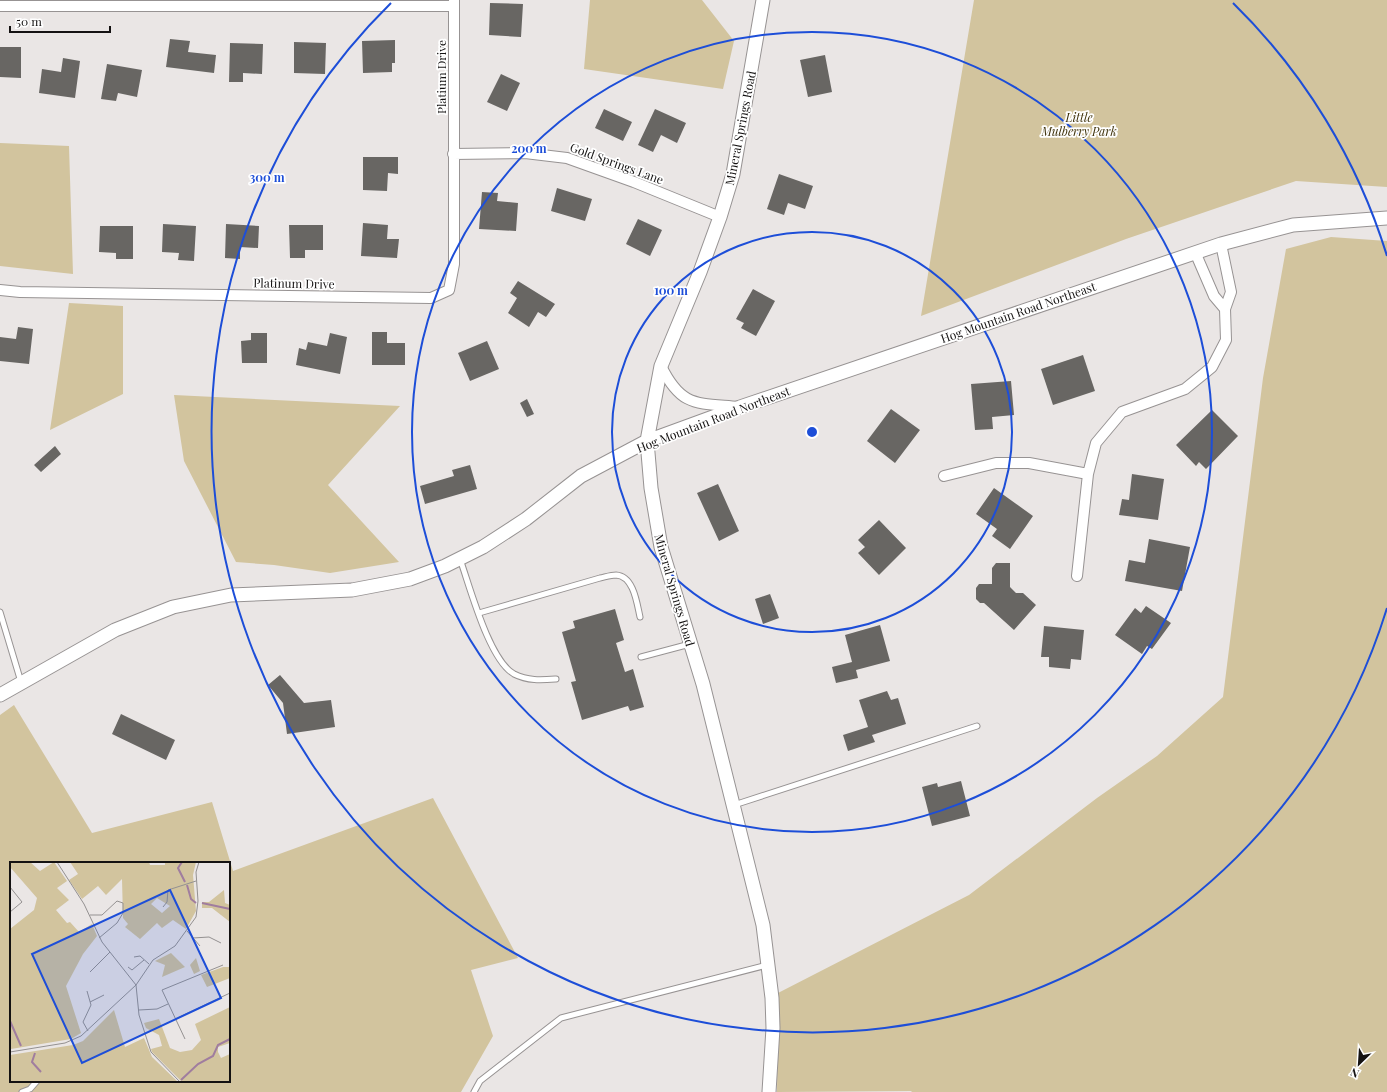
<svg xmlns="http://www.w3.org/2000/svg" width="1387" height="1092" font-family="'Playfair Display',serif">
  <rect width="100%" height="100%" fill="#eae6e5"/>
  <!-- green -->
  <path fill="#d2c49e" fill-rule="evenodd" d="M 590,0 L 702,0 L 734,41 L 723,89 L 584,69 Z
    M 974,0 L 1387,0 L 1387,187 L 1296,181 L 1126,239 L 921,316 Z
    M 0,143 L 69,146 L 73,274 L 0,266 Z
    M 1331,237 L 1387,241 L 1387,1092 L 912,1092 L 911,1091 L 777,1092 L 778,993 L 969,895 L 1097,798 L 1157,756 L 1223,697 L 1263,378 L 1286,249 Z
    M 69,303 L 123,306 L 123,394 L 50,430 Z
    M 174,395 L 400,406 L 328,485 L 399,562 L 330,573 L 274,565 L 236,562 L 184,461 Z
    M 14,705 L 92,833 L 212,802 L 233,871 L 433,798 L 518,958 L 471,970 L 493,1036 L 461,1092 L 0,1092 L 0,715 ZM 11,863 L 229,863 L 229,1081 L 11,1081 Z"/>
  <!-- building -->
  <path fill="#686663" d="M 490,3 L 523,4 L 521,37 L 489,35 Z
    M 170,39 L 190,41 L 188,52 L 216,55 L 214,73 L 166,67 Z
    M 395,40 L 395,63 L 392,63 L 392,72 L 363,73 L 362,41 Z
    M 294,42 L 326,43 L 325,74 L 294,73 Z
    M 230,43 L 263,44 L 262,74 L 243,73 L 243,82 L 229,82 Z
    M 0,47 L 21,47 L 21,78 L 0,77 Z
    M 825,55 L 832,92 L 808,97 L 800,60 Z
    M 63,58 L 80,61 L 75,98 L 39,93 L 42,69 L 61,72 Z
    M 107,64 L 142,70 L 137,97 L 118,93 L 116,101 L 101,99 Z
    M 501,74 L 520,83 L 507,111 L 487,102 Z
    M 604,109 L 632,122 L 623,141 L 595,128 Z
    M 655,109 L 686,123 L 677,143 L 661,135 L 653,152 L 638,145 Z
    M 363,157 L 398,157 L 398,174 L 388,173 L 387,191 L 363,190 Z
    M 779,174 L 813,186 L 805,209 L 788,203 L 784,215 L 767,209 Z
    M 557,188 L 592,199 L 585,221 L 551,211 Z
    M 482,192 L 498,193 L 497,201 L 518,203 L 516,231 L 479,229 Z
    M 638,219 L 662,230 L 650,256 L 626,244 Z
    M 363,223 L 388,225 L 387,239 L 399,239 L 397,258 L 361,256 Z
    M 163,224 L 196,226 L 194,261 L 178,260 L 179,253 L 162,252 Z
    M 226,224 L 259,226 L 258,248 L 240,247 L 240,259 L 225,258 Z
    M 289,225 L 323,225 L 323,250 L 305,250 L 305,258 L 290,258 Z
    M 100,226 L 133,226 L 133,259 L 116,259 L 116,253 L 99,252 Z
    M 518,281 L 555,304 L 546,317 L 538,312 L 529,327 L 508,313 L 517,298 L 510,293 Z
    M 753,289 L 775,301 L 756,336 L 741,328 L 744,323 L 736,319 Z
    M 18,327 L 33,329 L 29,364 L 0,361 L 0,337 L 16,339 Z
    M 372,332 L 387,332 L 387,343 L 405,343 L 405,365 L 372,365 Z
    M 251,333 L 267,333 L 267,363 L 242,363 L 241,341 L 251,340 Z
    M 330,333 L 347,337 L 340,374 L 296,365 L 299,348 L 306,350 L 308,342 L 327,346 Z
    M 487,341 L 499,369 L 470,381 L 458,353 Z
    M 1083,355 L 1095,391 L 1053,405 L 1041,369 Z
    M 1011,381 L 1014,415 L 992,417 L 993,429 L 975,430 L 971,384 Z
    M 527,399 L 534,414 L 527,417 L 520,403 Z
    M 891,409 L 920,430 L 895,463 L 867,441 Z
    M 1212,410 L 1238,436 L 1206,469 L 1199,462 L 1196,466 L 1176,445 Z
    M 55,446 L 61,454 L 41,472 L 34,465 Z
    M 470,465 L 477,489 L 425,504 L 420,486 L 454,476 L 452,470 Z
    M 1132,474 L 1164,479 L 1158,520 L 1119,515 L 1122,499 L 1129,500 Z
    M 718,484 L 739,531 L 719,541 L 697,493 Z
    M 994,488 L 1033,516 L 1010,549 L 992,536 L 997,529 L 976,514 Z
    M 879,520 L 906,548 L 879,575 L 858,553 L 865,547 L 858,540 Z
    M 1149,539 L 1190,547 L 1182,591 L 1125,581 L 1129,560 L 1145,563 Z
    M 996,563 L 1010,563 L 1010,587 L 1016,593 L 1023,593 L 1036,605 L 1014,630 L 984,603 L 980,603 L 976,599 L 976,588 L 979,584 L 992,584 L 992,568 Z
    M 770,594 L 779,618 L 763,624 L 755,599 Z
    M 1146,606 L 1171,623 L 1152,649 L 1147,646 L 1142,654 L 1115,635 L 1135,608 L 1141,613 Z
    M 615,609 L 624,640 L 616,643 L 625,672 L 633,669 L 644,707 L 630,711 L 628,706 L 582,720 L 571,682 L 576,681 L 562,632 L 575,628 L 573,621 Z
    M 880,625 L 890,661 L 856,670 L 858,678 L 836,683 L 832,667 L 852,662 L 845,635 Z
    M 1044,626 L 1084,630 L 1081,660 L 1071,659 L 1070,669 L 1049,667 L 1049,657 L 1041,657 Z
    M 280,675 L 304,703 L 331,700 L 335,727 L 287,734 L 283,703 L 268,685 Z
    M 887,691 L 891,700 L 898,698 L 906,724 L 872,735 L 875,742 L 848,751 L 843,735 L 868,727 L 859,700 Z
    M 121,714 L 175,740 L 166,760 L 112,734 Z
    M 961,781 L 970,816 L 932,826 L 922,787 L 937,783 L 938,787 Z"/>
  <g fill="none" stroke-linecap="round" stroke-linejoin="round">
    <defs>
      <path id="service" d="M 460,559 C 470,587 489,660 514,674 C 528,681 541,680 556,679
        M 0,612 L 21,682
        M 479,613 L 600,578 C 605,577 611,575 616,575 C 634,576 637,604 640,617
        M 641,657 L 690,644
        M 734,805 L 977,726
        M 22,1092 L 30,1089 L 37,1081
        M 474,1092 L 480,1081 L 561,1018 L 767,965"/>
      <path id="minor" d="M 0,6 L 454,6
        M 453,154 L 525,153 L 567,158 L 634,182 L 720,217
        M 1195,252 L 1214,296 L 1225,309
        M 0,290 L 20,292 L 431,298 L 449,290 L 454,264 L 454,0
        M 661,366 C 681,407 696,403 738,407
        M 944,476 L 996,463 L 1029,463 L 1088,474
        M 1077,576 L 1088,474 L 1096,443 L 1122,412 L 1185,389 L 1212,367 L 1226,340 L 1225,309 L 1231,292 L 1221,244"/>
      <path id="tertiary" d="M 763,0 L 733,174 L 720,217 L 700,272 L 661,366 L 647,441 L 651,488 L 661,547 L 703,684 L 763,925 L 772,998 L 773,1028 L 769,1092
        M 0,695 L 115,630 L 173,607 L 231,595 L 352,590 L 410,579 L 445,566 L 483,547 L 526,519 L 581,476 L 647,441 L 740,407 L 1221,244 L 1293,225 L 1387,218"/>
    </defs>
    <!-- service casing -->
    <use href="#service" stroke="#979393" stroke-width="7"/>
    <!-- minor casing -->
    <use href="#minor" stroke="#979393" stroke-width="12"/>
    <!-- tertiary casing -->
    <use href="#tertiary" stroke="#979393" stroke-width="15"/>
    <!-- service -->
    <use href="#service" stroke="#fff" stroke-width="5"/>
    <!-- minor -->
    <use href="#minor" stroke="#fff" stroke-width="10"/>
    <!-- tertiary -->
    <use href="#tertiary" stroke="#fff" stroke-width="13"/>
  </g>
  <!-- distance rings -->
  <g fill="none" stroke="#1d4ed8" stroke-width="2">
    <circle cx="812" cy="432" r="200"/>
    <circle cx="812" cy="432" r="400"/>
    <path d="M1387 608A601 601 0 1 1 391 3M1233 3A601 601 0 0 1 1387 256"/>
  </g>
  <g text-anchor="middle" dominant-baseline="central" stroke-width="3.5" stroke-linejoin="round" paint-order="stroke">
    <!-- street labels -->
    <g font-size="12" fill="#141212" stroke="#fff">
      <text transform="translate(441 77) rotate(-90)">Platium Drive</text>
      <text transform="translate(740 128) rotate(-79)">Mineral Springs Road</text>
      <text transform="translate(617 163) rotate(20)">Gold Springs Lane</text>
      <text transform="translate(294 283) rotate(1)">Platinum Drive</text>
      <text transform="translate(1018 312) rotate(-19)">Hog Mountain Road Northeast</text>
      <text transform="translate(713 419) rotate(-21)">Hog Mountain Road Northeast</text>
      <text transform="translate(675 590) rotate(74)">Mineral Springs Road</text>
    </g>
    <!-- park labels -->
    <g font-size="12" font-style="italic" fill="#3f320b" stroke="#fff">
      <text x="1079" y="117">Little<tspan x="1079" dy="14">Mulberry Park</tspan></text>
    </g>
  </g>
  <!-- overview -->
  <g transform="translate(10 862)">
    <rect width="220" height="220" fill="#eae6e5"/>
    <path d="M 0,0 L 20,0 L 30,9 L 44,0 L 57,19 L 47,26 L 59,38 L 46,48 L 57,61 L 60,60 L 69,70 L 82,62 L 87,74 L 73,92 L 56,124 L 71,171 L 61,177 L 1,187 L 0,67 L 24,48 L 27,36 L 0,5 ZM 60,0 L 139,0 L 140,3 L 155,3 L 155,0 L 186,0 L 183,13 L 186,49 L 176,67 L 163,58 L 152,66 L 147,61 L 130,77 L 115,65 L 118,62 L 113,56 L 112,17 L 96,33 L 88,24 L 72,37 L 59,18 L 68,12 ZM 147,36 L 160,44 L 152,51 L 141,42 ZM 214,28 L 215,41 L 220,43 L 220,60 L 202,46 L 192,46 L 192,40 L 199,40 ZM 161,91 L 175,105 L 152,115 L 155,103 L 145,99 ZM 186,96 L 190,109 L 184,112 L 180,103 ZM 213,105 L 220,105 L 220,116 L 197,125 L 191,113 ZM 220,145 L 220,181 L 208,185 L 208,190 L 211,196 L 220,192 L 220,220 L 172,220 L 142,190 L 141,187 L 152,184 L 149,173 L 136,166 L 134,161 L 149,157 L 160,186 L 170,190 L 182,188 L 191,178 L 185,162 ZM 104,148 L 115,185 L 134,176 L 142,195 L 168,220 L 0,220 L 0,193 L 63,183 L 73,179 Z" fill="#d2c49e" fill-rule="evenodd"/>
    <path fill="none" stroke="#a07d9f" stroke-width="2" d="M 172,0 L 168,6 L 175,20M 177,23 L 181,37 L 186,41M 192,41 L 220,47M 0,159 L 11,184M 25,191 L 22,200 L 31,210M 171,218 L 188,202 L 203,194 L 208,183 L 220,177"/>
    <path fill="none" stroke="#949191" stroke-width="1" d="M 47,0 L 74,42 L 92,80 L 126,123 L 129,153 L 141,190 L 170,220M 0,25 L 12,40 L 0,50M 153,45 L 157,40 L 158,28 L 186,19M 80,53 L 92,53 L 107,39 L 113,41 L 113,51 L 107,61 L 89,76M 177,69 L 190,84M 183,76 L 199,75 L 211,81M 124,95 L 130,94 L 139,102M 118,105 L 122,108 L 134,98M 80,110 L 100,90M 77,129 L 81,143 L 73,160 L 78,169M 80,140 L 94,133M 129,148 L 147,147 L 158,142M 165,157 L 220,131M 175,177 L 152,128 L 213,103M 0,190 L 55,181 L 71,174 L 126,123 L 143,98 L 165,84 L 186,55 L 188,39 L 186,10 L 189,0"/>
    <path fill="#1d4ed8" fill-opacity="0.15" stroke="#1d4ed8" stroke-width="2" d="M 160,28 L 211,136 L 72,201 L 22,92 Z"/>
    <rect width="220" height="220" fill="none" stroke="#141212" stroke-width="2"/>
  </g>
  <circle cx="812" cy="432" r="6" fill="#1d4ed8" stroke="#fff" stroke-width="2"/>
  <g font-size="12" text-anchor="middle" font-weight="bold" fill="#1d4ed8" stroke="#fff" stroke-width="3.5" stroke-linejoin="round" paint-order="stroke">
    <text x="529" y="153">200 m</text>
    <text x="267" y="182">300 m</text>
    <text x="671" y="295">100 m</text>
  </g>
  <!-- north arrow -->
  <g transform="translate(1359 1064) rotate(205)" stroke="#ffffff" stroke-width="3" paint-order="stroke">
  <path d="M0-3L7 15L0 10L-7 15Z" fill="#141212"/>
  <text y="-6" font-size="11" font-weight="bold" text-anchor="middle" fill="#141212">N</text>
  </g>
  <!-- scale -->
  <path d="M10 26v6h100v-6" fill="none" stroke="#141212" stroke-width="2"/>
  <text x="16" y="26" font-size="12" fill="#141212" stroke="#ffffff" stroke-width="3" paint-order="stroke">50 m</text>
</svg>
